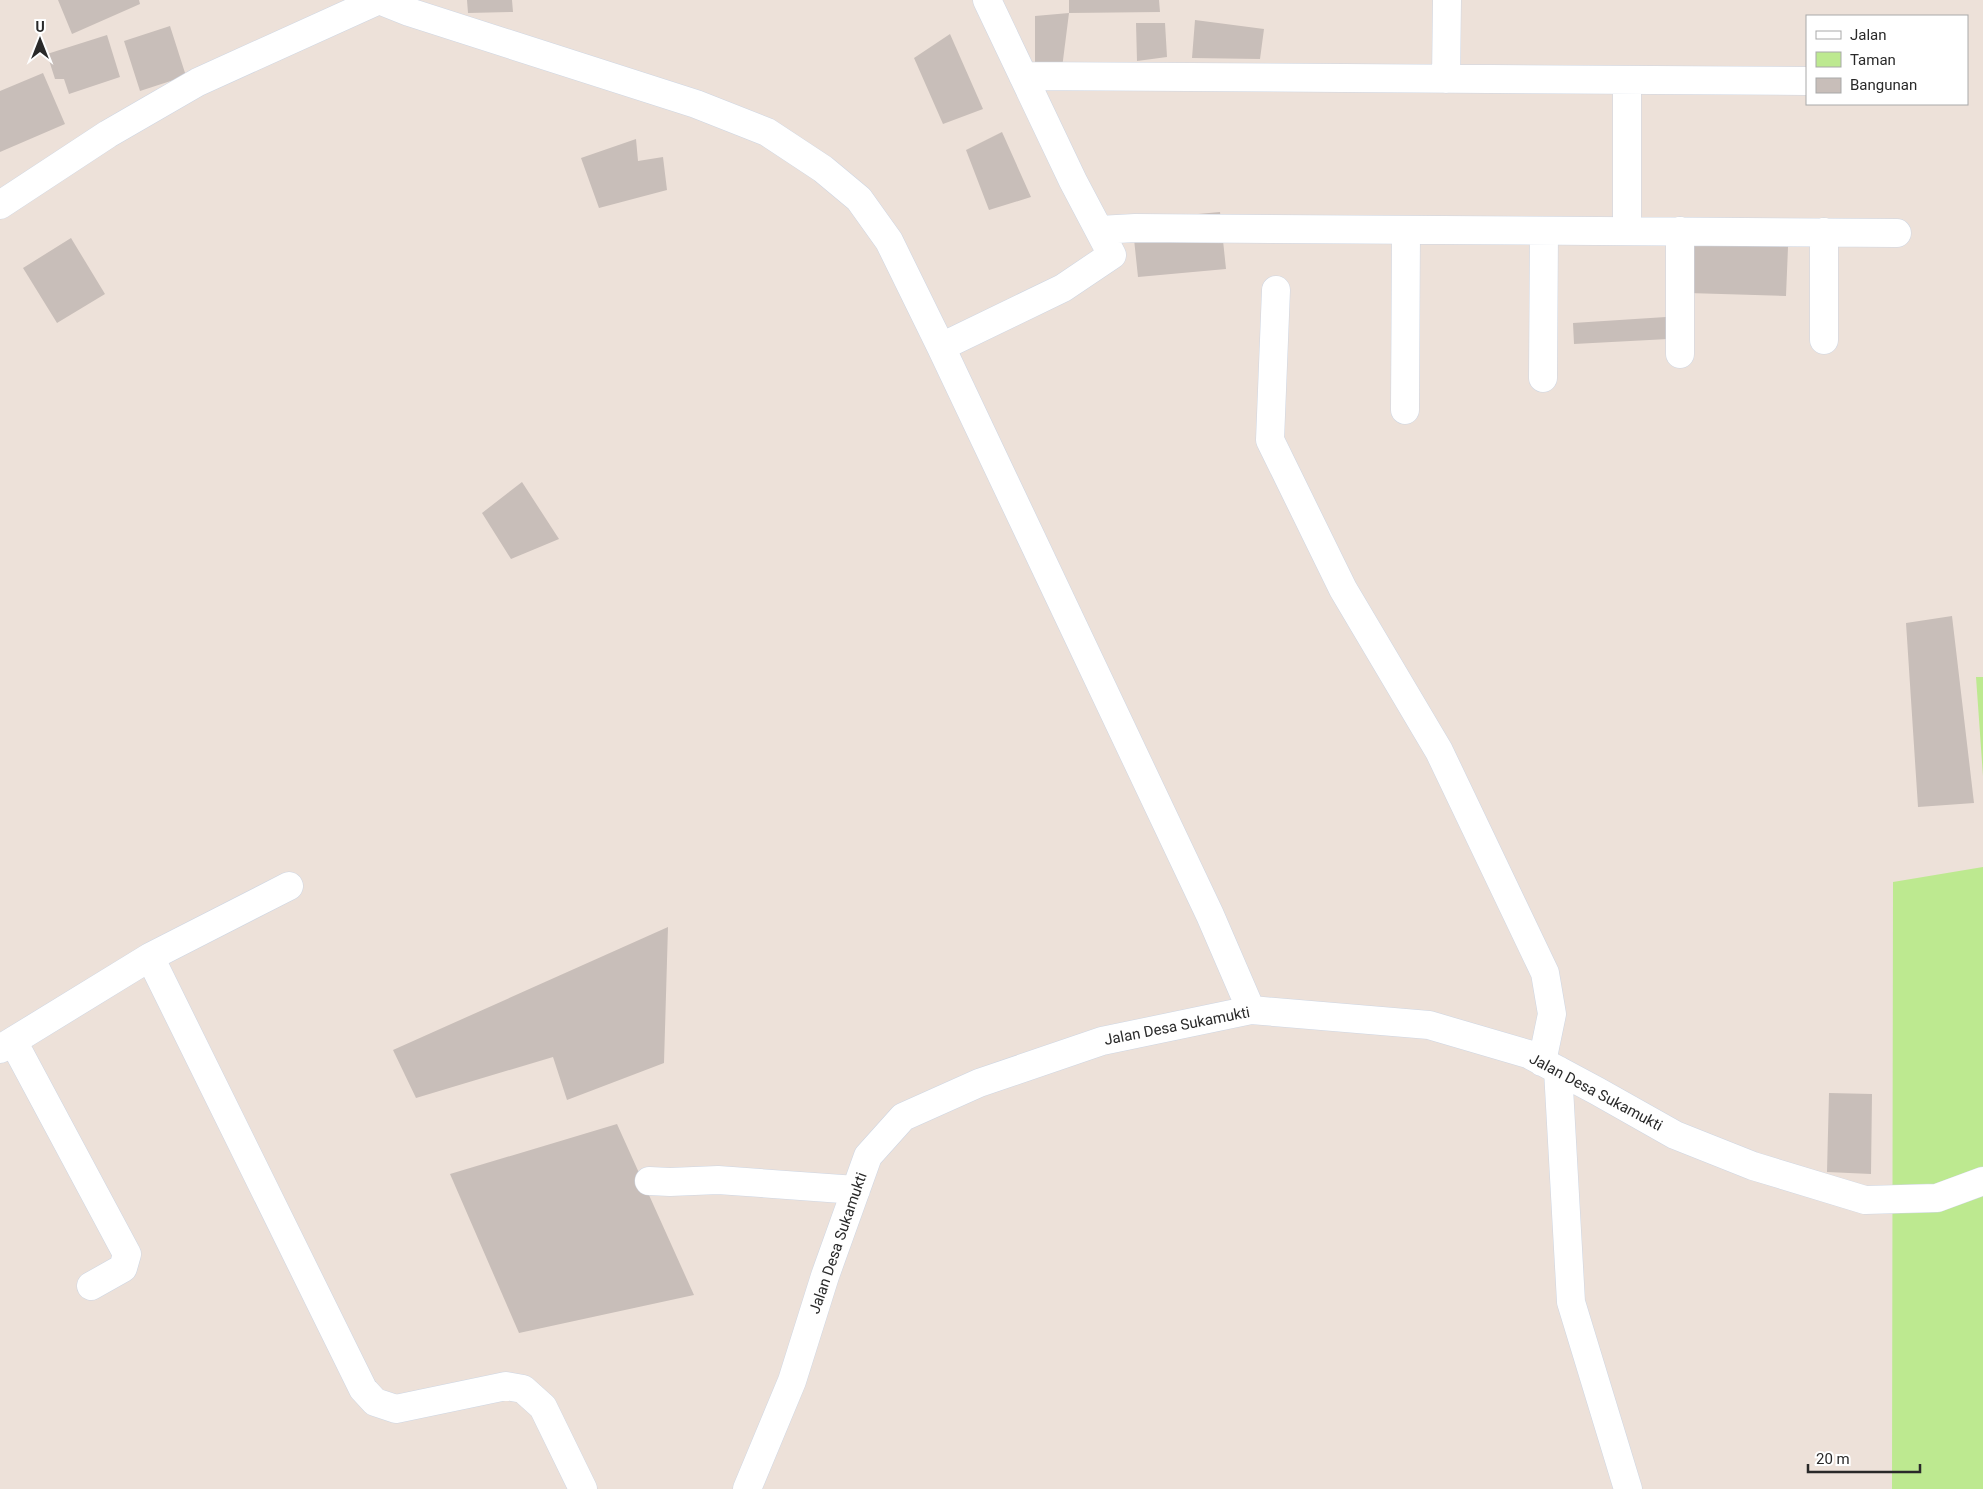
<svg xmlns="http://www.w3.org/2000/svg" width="1983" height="1489" font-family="Roboto,sans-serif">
  <rect width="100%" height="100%" fill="#ede1d9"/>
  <!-- green -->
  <path fill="#bde990" d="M 1976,677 L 1983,677 L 1983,776 Z
    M 1983,867 L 1983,1489 L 1892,1489 L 1893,882 Z"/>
  <!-- building -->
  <path fill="#c8beb9" d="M 58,0 L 139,0 L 140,4 L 72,34 Z
    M 467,0 L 512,0 L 513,12 L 468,13 Z
    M 1069,0 L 1159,0 L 1160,12 L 1069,13 Z
    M 1069,13 L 1061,76 L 1035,68 L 1035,16 Z
    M 1195,20 L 1264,29 L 1260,59 L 1192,58 Z
    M 1136,23 L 1165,23 L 1167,57 L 1137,61 Z
    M 170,26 L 186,76 L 140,91 L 124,41 Z
    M 950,34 L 983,109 L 943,124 L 914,58 Z
    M 107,35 L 120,77 L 69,94 L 64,79 L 55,79 L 47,54 Z
    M 43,73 L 65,124 L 0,152 L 0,91 Z
    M 1002,132 L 1031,197 L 989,210 L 966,150 Z
    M 636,139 L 638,161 L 663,157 L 667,190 L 599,208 L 581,158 Z
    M 1220,212 L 1226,269 L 1138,277 L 1132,220 Z
    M 1691,220 L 1789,223 L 1786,296 L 1688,293 Z
    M 71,238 L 105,294 L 57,323 L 23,268 Z
    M 1666,317 L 1668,339 L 1574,344 L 1573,323 Z
    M 522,482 L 559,539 L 511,559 L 482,513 Z
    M 1952,616 L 1974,803 L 1918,807 L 1906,623 Z
    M 668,927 L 664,1063 L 567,1100 L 553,1057 L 416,1098 L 393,1050 Z
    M 1829,1093 L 1872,1094 L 1871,1174 L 1827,1172 Z
    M 617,1124 L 694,1295 L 519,1333 L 450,1174 Z"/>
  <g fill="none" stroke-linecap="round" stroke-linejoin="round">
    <defs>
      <path id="minor" d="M 379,0 L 409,12 L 696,104 L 767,132 L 823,169 L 859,199 L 889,241 L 941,347 L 1210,915 L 1251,1010
        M 1023,76 L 1807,81
        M 1446,79 L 1447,0
        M 0,205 L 108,134 L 198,82 L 379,0
        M 1099,230 L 1135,228 L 1897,233
        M 1627,231 L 1627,80
        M 1276,290 L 1270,440 L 1343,589 L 1439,751 L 1545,973 L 1552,1014 L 1542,1062
        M 1824,340 L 1824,232
        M 941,347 L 1063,288 L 1112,255 L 1073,181 L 987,0
        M 1680,354 L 1680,231
        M 1543,378 L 1544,231
        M 1405,410 L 1406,230
        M 150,957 L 289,886
        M 13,1041 L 127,1254 L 123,1268 L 91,1286
        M 0,1049 L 150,957 L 363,1389 L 375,1402 L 396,1409 L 506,1386 L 523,1389 L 543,1407 L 583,1489
        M 1558,1070 L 1571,1302 L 1628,1489
        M 649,1181 L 670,1182 L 718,1180 L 856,1190
        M 747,1489 L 792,1381 L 825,1276 L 868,1156 L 903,1117 L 979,1083 L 1102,1041 L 1251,1010 L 1429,1025 L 1528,1054 L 1597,1091 L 1675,1135 L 1753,1166 L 1865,1200 L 1937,1198 L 1983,1181"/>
    </defs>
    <!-- minor casing -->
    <use href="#minor" stroke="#ced6e3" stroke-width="29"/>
    <!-- minor -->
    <use href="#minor" stroke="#fff" stroke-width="28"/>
  </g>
  <g text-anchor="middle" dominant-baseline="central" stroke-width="4" stroke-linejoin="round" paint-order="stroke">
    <!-- street labels -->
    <g font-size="15" fill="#292929" stroke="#fff">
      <text transform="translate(1177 1026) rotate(-11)">Jalan Desa Sukamukti</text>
      <text transform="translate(1596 1092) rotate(28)">Jalan Desa Sukamukti</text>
      <text transform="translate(838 1243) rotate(-71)">Jalan Desa Sukamukti</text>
    </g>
  </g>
  <!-- legend -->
  <rect x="1806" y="15" width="162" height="90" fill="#ffffff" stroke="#a9a9a9"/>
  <rect x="1816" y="31" width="25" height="8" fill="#ffffff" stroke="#a9a9a9"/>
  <text x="1850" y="40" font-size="15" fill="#292929">Jalan</text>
  <rect x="1816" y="52" width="25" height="15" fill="#bde990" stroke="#a9a9a9"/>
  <text x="1850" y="65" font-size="15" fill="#292929">Taman</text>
  <rect x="1816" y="78" width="25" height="15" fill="#c8beb9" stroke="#a9a9a9"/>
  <text x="1850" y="90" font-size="15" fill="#292929">Bangunan</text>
  <!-- north arrow -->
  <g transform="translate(40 40)" stroke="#ffffff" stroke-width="4" paint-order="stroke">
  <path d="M0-4L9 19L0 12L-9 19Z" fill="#292929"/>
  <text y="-8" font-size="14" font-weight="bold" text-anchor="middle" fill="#292929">U</text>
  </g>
  <!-- scale -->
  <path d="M1808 1464v8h112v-8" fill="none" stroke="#292929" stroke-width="2.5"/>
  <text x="1816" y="1464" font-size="15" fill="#292929" stroke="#ffffff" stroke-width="4" paint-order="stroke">20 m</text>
</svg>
